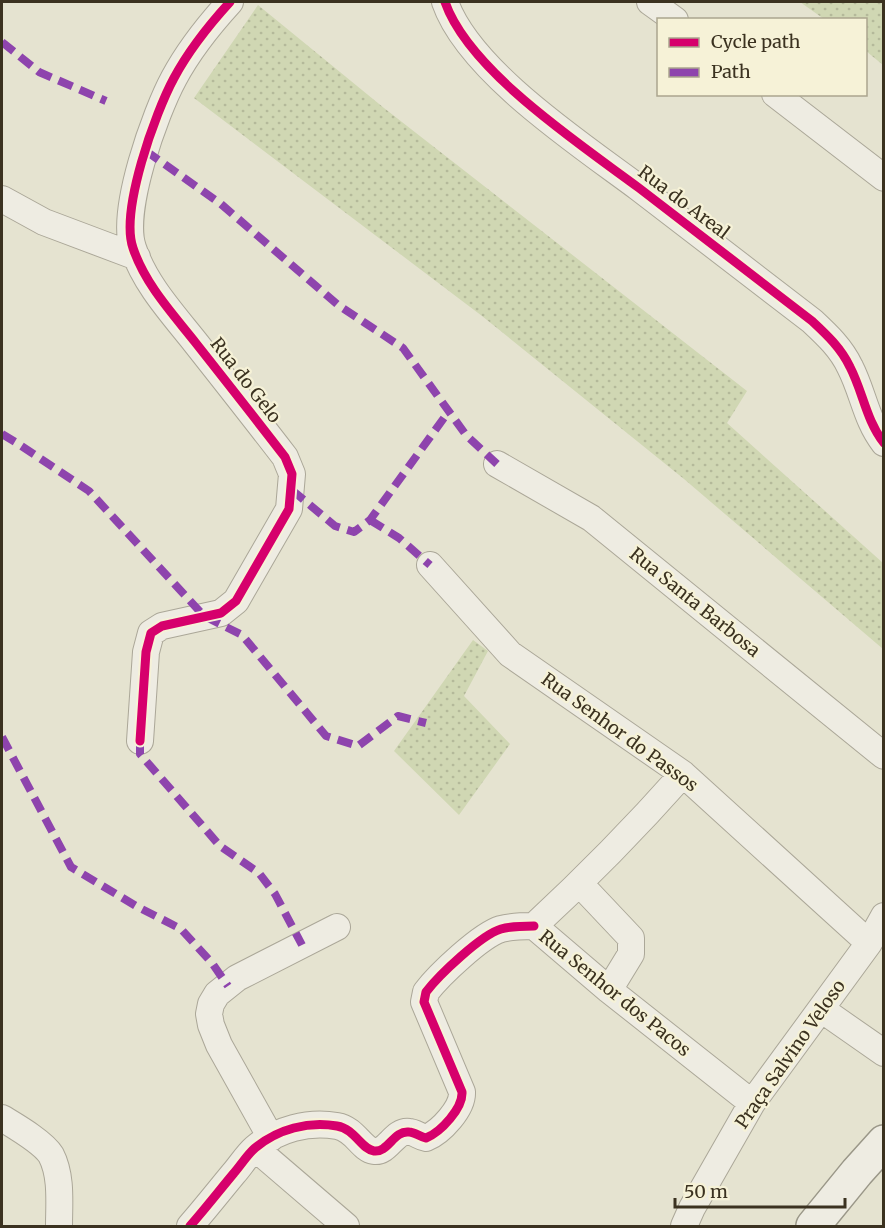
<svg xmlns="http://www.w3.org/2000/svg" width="885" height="1228" font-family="Merriweather,serif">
  <defs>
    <pattern id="grass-dots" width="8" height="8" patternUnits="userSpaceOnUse" patternTransform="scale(1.5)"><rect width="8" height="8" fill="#d0d7b3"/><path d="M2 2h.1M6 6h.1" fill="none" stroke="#b4b99a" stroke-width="1.8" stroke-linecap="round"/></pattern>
  </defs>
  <rect width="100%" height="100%" fill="#e5e3d0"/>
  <!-- grass -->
  <path fill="url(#grass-dots)" d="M 800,2 L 883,2 L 883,65 L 866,51 L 866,20 L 824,19 Z
    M 258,5 L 384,108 L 747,391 L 727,423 L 883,563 L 883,649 L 684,479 L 482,316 L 194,98 Z
    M 473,640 L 488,651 L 464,696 L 510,744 L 459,815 L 394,751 Z"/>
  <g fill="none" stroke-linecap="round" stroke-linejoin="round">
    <defs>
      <path id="street" d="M 445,2 C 469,71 580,144 639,188 C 696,232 754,276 812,321 C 827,335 841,348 850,367 C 863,392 866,420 884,443
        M 650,2 L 675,20
        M 775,94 L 884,178
        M 2,199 L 44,222 L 137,257
        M 497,464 L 591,518 L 884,756
        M 430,565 L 510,654 L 683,774 L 869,943
        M 140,741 L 146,652 L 151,633 L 162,626 L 221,613 L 236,601 L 289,509 L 292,474 L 285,457 C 255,418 225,380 195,342 C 172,313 145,284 133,248 C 120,211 155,113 174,78 C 189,50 209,25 230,2
        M 683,774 C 636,827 586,878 534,926 L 609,990 L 752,1103
        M 580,884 L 631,938 L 631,954 L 609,990
        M 821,1009 L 884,1053
        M 2,1118 C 15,1126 43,1142 51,1155 C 62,1176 59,1204 59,1226
        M 271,1138 L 219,1045 L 211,1025 L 209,1014 L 211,1004 L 217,994 L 237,978 L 337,927
        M 255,1148 L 346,1226
        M 190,1226 C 205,1209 219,1191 234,1173 C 241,1165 247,1155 255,1148 C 278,1129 308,1121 337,1126 C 355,1129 361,1149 374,1151 C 388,1153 394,1130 409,1132 C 415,1132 420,1137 426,1138 C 441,1132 463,1108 462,1092 L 424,1002 L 426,992 C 439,975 481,935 501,929 C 512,926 522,926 534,926
        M 684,1226 L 692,1208 L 752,1103 L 869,943 L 884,916"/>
      <path id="secondary" d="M 813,1226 L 857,1172 L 884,1142"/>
    </defs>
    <!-- street casing -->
    <use href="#street" stroke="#aba798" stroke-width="28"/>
    <!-- secondary casing -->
    <use href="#secondary" stroke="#9a9788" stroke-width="36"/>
    <!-- street -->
    <use href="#street" stroke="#eeece2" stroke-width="26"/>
    <!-- secondary -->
    <use href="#secondary" stroke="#eeece2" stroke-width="33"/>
    <!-- quiet -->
    <path stroke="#8e44ad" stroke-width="8" stroke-dasharray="15 8" stroke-linecap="butt" d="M 2,42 L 39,72 L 106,101
      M 146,151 L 221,204 L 338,305 L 403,348 L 466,435 L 497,464
      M 2,434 L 17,443 L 89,491 L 204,616 L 242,635 L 326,736 L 358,746 L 398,716 L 426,723
      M 292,490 L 335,526 L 354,532 L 370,520 L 449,411
      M 370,520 L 399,538 L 430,565
      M 2,737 L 71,867 L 136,906 L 181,929 L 212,963 L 228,986
      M 140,741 L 140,754 L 220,846 L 259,873 L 275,894 L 302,945"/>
    <defs>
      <path id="cycleway" d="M 445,2 C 469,71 580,144 639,188 C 696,232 754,276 812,321 C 827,335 841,348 850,367 C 863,392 866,420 884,443
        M 140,741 L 146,652 L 151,633 L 162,626 L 221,613 L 236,601 L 289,509 L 292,474 L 285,457 C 255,418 225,380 195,342 C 172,313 145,284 133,248 C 120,211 155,113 174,78 C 189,50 209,25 230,2
        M 190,1226 C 205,1209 219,1191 234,1173 C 241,1165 247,1155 255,1148 C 278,1129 308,1121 337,1126 C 355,1129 361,1149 374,1151 C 388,1153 394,1130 409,1132 C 415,1132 420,1137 426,1138 C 441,1132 463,1108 462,1092 L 424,1002 L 426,992 C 439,975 481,935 501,929 C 512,926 522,926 534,926"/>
    </defs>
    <!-- cycleway casing -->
    <use href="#cycleway" stroke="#f6f2d7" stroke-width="13"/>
    <!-- cycleway -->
    <use href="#cycleway" stroke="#d6006c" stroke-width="9"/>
  </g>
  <g text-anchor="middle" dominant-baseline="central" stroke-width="4.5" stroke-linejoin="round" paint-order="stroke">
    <!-- street labels -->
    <g font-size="18" fill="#3b3220" stroke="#f6f2d7">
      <text transform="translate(684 202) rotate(37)">Rua do Areal</text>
      <text transform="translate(246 380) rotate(52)">Rua do Gelo</text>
      <text transform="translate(695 602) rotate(39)">Rua Santa Barbosa</text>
      <text transform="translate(620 732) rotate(36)">Rua Senhor do Passos</text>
      <text transform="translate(615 993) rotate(39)">Rua Senhor dos Pacos</text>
      <text transform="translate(790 1054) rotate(-55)">Praça Salvino Veloso</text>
    </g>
  </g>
  <!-- border -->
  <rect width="885" height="1228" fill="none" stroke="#3b3220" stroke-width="6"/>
  <!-- legend -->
  <rect x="657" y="18" width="210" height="78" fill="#f6f2d7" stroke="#aba58e" stroke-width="1.5"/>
  <rect x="669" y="38" width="30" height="9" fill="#d6006c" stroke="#aba58e" stroke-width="1.5"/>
  <text x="711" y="48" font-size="18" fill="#3b3220">Cycle path</text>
  <rect x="669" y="68" width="30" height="9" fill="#8e44ad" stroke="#aba58e" stroke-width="1.5"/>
  <text x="711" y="78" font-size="18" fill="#3b3220">Path</text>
  <!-- scale -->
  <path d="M675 1198v9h170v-9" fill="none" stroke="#3b3220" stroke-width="3"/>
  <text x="684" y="1198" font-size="18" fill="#3b3220" stroke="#f6f2d7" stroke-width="4.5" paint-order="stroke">50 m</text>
</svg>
